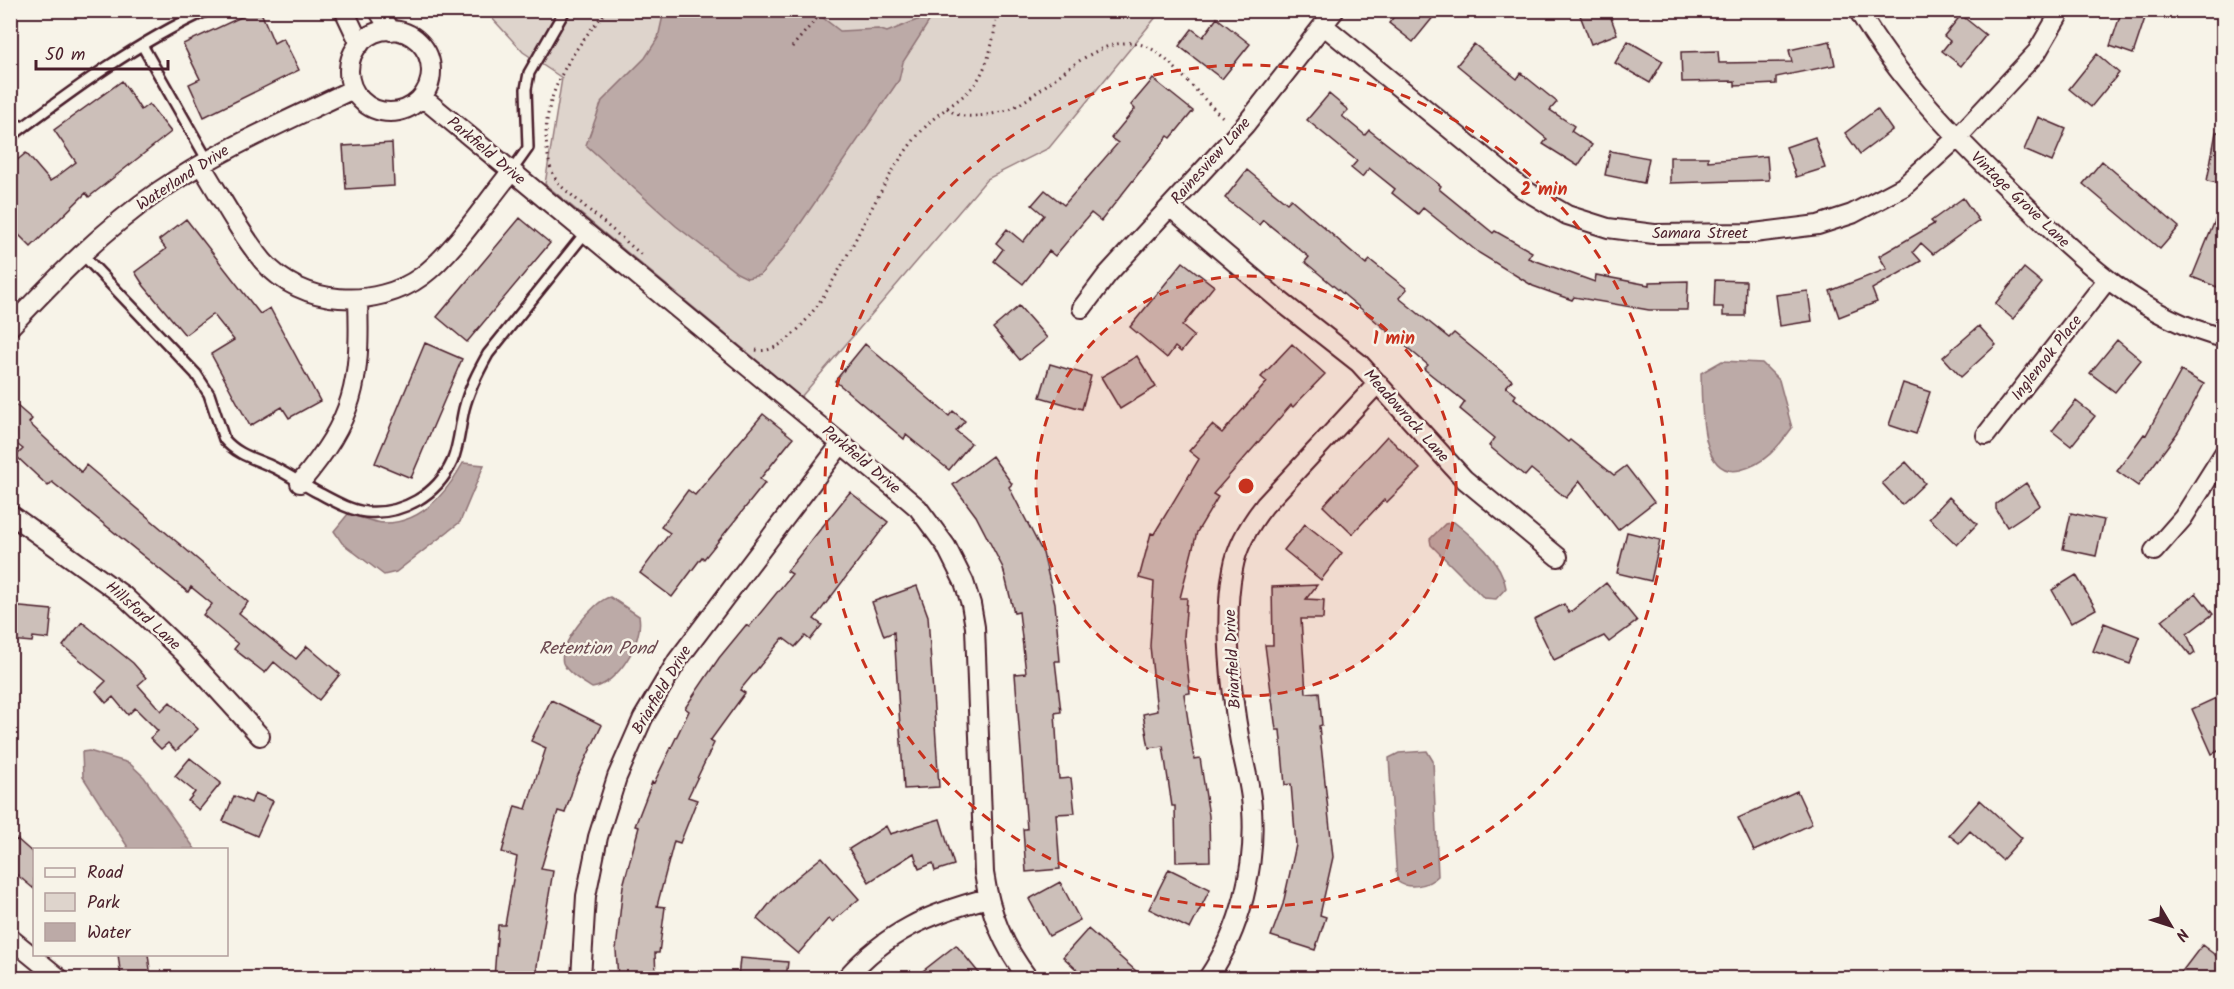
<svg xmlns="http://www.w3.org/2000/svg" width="2234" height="989" font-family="Kalam,sans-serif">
  <rect width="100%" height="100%" fill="#f7f3e8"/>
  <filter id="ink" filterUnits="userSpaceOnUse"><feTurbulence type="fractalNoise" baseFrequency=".0167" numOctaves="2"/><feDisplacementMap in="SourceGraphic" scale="12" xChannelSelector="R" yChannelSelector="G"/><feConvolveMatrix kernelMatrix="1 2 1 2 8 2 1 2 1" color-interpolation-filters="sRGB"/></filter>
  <g filter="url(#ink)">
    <!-- green -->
    <path fill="#ded4cc" stroke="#947a7c" stroke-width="1.5" d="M 494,10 L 1161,11 L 1049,148 L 987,179 L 801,397 L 545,184 L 562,78 L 523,52 L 490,16 Z"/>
    <!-- water -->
    <path fill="#bcaaa7" stroke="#8e7275" stroke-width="1.5" d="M 664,11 L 814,11 L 840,31 L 878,29 L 887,32 L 917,20 L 930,20 L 903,62 L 899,80 L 785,246 L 760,275 L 747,278 L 737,273 L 676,226 L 586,145 L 602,101 L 645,58 L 658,38 Z
      M 1722,361 L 1762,363 L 1779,380 L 1792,428 C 1778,447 1765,464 1740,470 C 1698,479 1702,400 1701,373 Z
      M 463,463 L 484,465 L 460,522 L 396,572 L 384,575 L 342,543 L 334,531 L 348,514 C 360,517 374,523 385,523 C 422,523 447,492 463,463 Z
      M 1454,522 C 1474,538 1502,561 1506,588 L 1496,599 L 1484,598 L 1431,545 L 1430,539 L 1445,524 Z
      M 610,597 L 639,616 C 644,641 618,684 592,688 C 583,682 567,673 563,663 C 557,646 594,600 610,597 Z
      M 89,751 L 129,763 L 144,777 L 195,849 L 129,849 L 83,777 L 82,752 Z
      M 1427,751 L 1433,761 L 1438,876 C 1428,886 1408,890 1397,881 L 1389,758 L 1399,753 Z"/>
    <!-- building -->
    <path fill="#ccbfb9" stroke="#4a1f2b" stroke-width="1.5" d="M 256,10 L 260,10 L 274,43 L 283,38 L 299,70 L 204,117 L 189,84 L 200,79 L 183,44 Z
      M 1399,10 L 1439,10 L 1413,42 L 1389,23 Z
      M 1578,10 L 1608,10 L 1617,34 L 1591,44 Z
      M 2122,10 L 2146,15 L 2133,54 L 2110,46 Z
      M 1961,15 L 1986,35 L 1961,66 L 1942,51 L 1950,41 L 1944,36 Z
      M 1217,18 L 1250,44 L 1222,79 L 1179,46 L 1192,29 L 1203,37 Z
      M 1628,41 L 1663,61 L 1650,83 L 1615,63 Z
      M 1830,41 L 1835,65 L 1776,77 L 1776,84 L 1735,86 L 1735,81 L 1682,82 L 1681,52 L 1718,51 L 1719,63 L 1792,62 L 1789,50 Z
      M 1474,44 L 1517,79 L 1521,73 L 1557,102 L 1550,110 L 1574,126 L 1571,131 L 1592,145 L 1578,166 L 1543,144 L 1547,139 L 1457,65 Z
      M 2097,54 L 2119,73 L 2091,107 L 2069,89 Z
      M 1153,79 L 1193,111 L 1171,138 L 1168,136 L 1101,221 L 1091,213 L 1055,256 L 1049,251 L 1023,284 L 994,261 L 1003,249 L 996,243 L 1007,229 L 1023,242 L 1044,215 L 1032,205 L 1045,190 L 1064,205 L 1118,143 L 1111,138 L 1135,109 L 1131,105 Z
      M 122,81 L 141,110 L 149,104 L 171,132 L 89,197 L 86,193 L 31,247 L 10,226 L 10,166 L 26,153 L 50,181 L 55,178 L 76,162 L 54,130 Z
      M 1329,94 L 1348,110 L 1342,116 L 1365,135 L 1369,130 L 1441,186 L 1439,189 L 1493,233 L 1495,231 L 1532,252 L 1528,258 L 1595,282 L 1596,275 L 1649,285 L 1649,282 L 1688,281 L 1687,310 L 1649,310 L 1574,297 L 1572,300 L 1533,286 L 1479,253 L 1423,208 L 1418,214 L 1392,193 L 1395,189 L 1369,168 L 1362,177 L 1351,168 L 1357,161 L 1307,120 Z
      M 1877,109 L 1892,130 L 1860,154 L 1845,133 Z
      M 2038,117 L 2066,129 L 2052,162 L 2024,150 Z
      M 2216,132 L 2223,132 L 2223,184 L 2207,181 Z
      M 1815,137 L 1825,168 L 1796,177 L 1786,147 Z
      M 392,143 L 394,186 L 346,189 L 343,146 Z
      M 1610,151 L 1649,158 L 1644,183 L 1605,175 Z
      M 1767,156 L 1769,180 L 1670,183 L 1670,157 L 1708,157 L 1708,161 Z
      M 2102,161 L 2179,227 L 2160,249 L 2083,184 Z
      M 1247,170 L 1287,203 L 1291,199 L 1366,264 L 1370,260 L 1407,289 L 1399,298 L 1449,338 L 1454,333 L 1512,380 L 1506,387 L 1516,395 L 1514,398 L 1568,442 L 1570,440 L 1614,475 L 1626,466 L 1654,502 L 1618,530 L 1580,481 L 1566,498 L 1531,469 L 1525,476 L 1489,446 L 1495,438 L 1460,409 L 1465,402 L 1424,369 L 1428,365 L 1305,262 L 1309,257 L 1263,220 L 1259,225 L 1225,198 Z
      M 1963,198 L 1979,221 L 1933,254 L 1921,243 L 1913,252 L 1921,261 L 1872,289 L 1877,302 L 1839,317 L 1830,291 L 1887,269 L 1879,256 L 1934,224 L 1931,221 Z
      M 2223,201 L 2223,271 L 2217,287 L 2192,277 Z
      M 520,218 L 550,243 L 467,342 L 437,317 Z
      M 186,219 L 260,314 L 270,308 L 320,401 L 289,418 L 282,407 L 250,426 L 211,354 L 234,340 L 213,314 L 185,335 L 144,286 L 135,272 L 166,249 L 159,240 Z
      M 1183,262 L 1214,286 L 1182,326 L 1194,336 L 1181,352 L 1175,347 L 1167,358 L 1130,327 Z
      M 2024,268 L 2042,283 L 2013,319 L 1995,304 Z
      M 1715,280 L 1746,281 L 1745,316 L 1723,316 L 1723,307 L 1714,307 Z
      M 1808,291 L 1812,321 L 1780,326 L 1776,295 Z
      M 1019,306 L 1047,338 L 1020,360 L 993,328 Z
      M 1979,326 L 1996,345 L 1961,377 L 1943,357 Z
      M 2117,340 L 2141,360 L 2115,392 L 2090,373 Z
      M 425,343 L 462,359 L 411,478 L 375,463 Z
      M 865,344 L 949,416 L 953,411 L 965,421 L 956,431 L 971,443 L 949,470 L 906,435 L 904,439 L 835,381 Z
      M 1292,344 L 1325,374 L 1293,407 L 1291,405 L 1213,494 L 1218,497 L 1197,532 L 1180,598 L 1187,598 L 1184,637 L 1190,693 L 1184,694 L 1194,759 L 1200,758 L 1209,816 L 1210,861 L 1176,862 L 1175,806 L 1172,806 L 1163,746 L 1149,748 L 1143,714 L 1157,711 L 1150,646 L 1154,582 L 1139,578 L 1151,533 L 1154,534 L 1199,459 L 1189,451 L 1212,425 L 1222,433 L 1267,382 L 1261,377 Z
      M 1137,356 L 1156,387 L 1120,409 L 1101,377 Z
      M 1050,364 L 1091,376 L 1082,409 L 1040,397 Z
      M 2181,371 L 2204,384 L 2178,432 L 2138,486 L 2117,471 L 2144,434 L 2146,435 Z
      M 1903,383 L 1930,392 L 1916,434 L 1889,425 Z
      M 10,400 L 32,419 L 29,423 L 81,472 L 86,465 L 248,602 L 239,613 L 296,659 L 307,646 L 340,674 L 319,700 L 274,662 L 265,673 L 234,649 L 238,644 L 203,615 L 212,604 L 191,587 L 188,592 L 52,482 L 48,486 L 16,456 L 23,449 L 10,439 Z
      M 2076,401 L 2095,416 L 2071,446 L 2052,431 Z
      M 763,414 L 793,438 L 760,479 L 765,483 L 704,559 L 702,557 L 672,597 L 640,573 L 670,533 L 661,527 L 688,490 L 695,495 Z
      M 1387,436 L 1420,469 L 1387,502 L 1384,500 L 1352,534 L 1323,506 Z
      M 992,456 L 1012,484 L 1009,487 L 1043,553 L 1055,603 L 1060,661 L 1055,661 L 1061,712 L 1055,713 L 1059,779 L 1071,778 L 1075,813 L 1056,814 L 1060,869 L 1026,872 L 1023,829 L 1027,829 L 1015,674 L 1026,673 L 1019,612 L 1014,613 L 1003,568 L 976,516 L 953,485 Z
      M 1906,462 L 1925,483 L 1902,505 L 1882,483 Z
      M 2026,483 L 2040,505 L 2007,527 L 1996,509 L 1996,504 Z
      M 850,492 L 888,522 L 814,619 L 822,625 L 810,640 L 805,636 L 795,647 L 783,638 L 740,690 L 745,693 L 710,741 L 714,743 L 688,797 L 697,800 L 680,843 L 674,841 L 657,906 L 665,907 L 659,953 L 655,953 L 656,978 L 618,978 L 616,950 L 623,886 L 639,827 L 635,826 L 652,782 L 654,783 L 689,711 L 685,708 L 719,658 L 746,625 L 749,627 L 792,574 L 787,571 Z
      M 1949,497 L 1977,524 L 1957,545 L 1929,518 Z
      M 2071,513 L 2104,520 L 2096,556 L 2063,549 Z
      M 1305,524 L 1342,553 L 1321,580 L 1284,550 Z
      M 1627,532 L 1660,540 L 1651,581 L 1617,573 Z
      M 2076,575 L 2096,609 L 2071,623 L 2052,590 Z
      M 1606,583 L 1637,621 L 1609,642 L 1604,636 L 1554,660 L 1534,619 L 1564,604 L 1569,613 Z
      M 1317,585 L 1306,599 L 1324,600 L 1323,619 L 1301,619 L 1306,693 L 1319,692 L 1322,725 L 1319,726 L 1333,857 L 1320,915 L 1326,917 L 1315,950 L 1271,936 L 1283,904 L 1296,845 L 1291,784 L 1285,785 L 1280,730 L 1276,730 L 1265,645 L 1273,645 L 1272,587 Z
      M 917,586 L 928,616 L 939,787 L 904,789 L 894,632 L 884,636 L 872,602 Z
      M 2196,593 L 2213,614 L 2187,634 L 2195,653 L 2191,656 L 2162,620 Z
      M 10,606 L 52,610 L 49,639 L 33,637 L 32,642 L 10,640 Z
      M 82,622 L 133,663 L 146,678 L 138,685 L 161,711 L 170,702 L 198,729 L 176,751 L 168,743 L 161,749 L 150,738 L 158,731 L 135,708 L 128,715 L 113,697 L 106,703 L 96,691 L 106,681 L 63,646 Z
      M 2104,623 L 2140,637 L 2130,664 L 2093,651 Z
      M 2216,698 L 2223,715 L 2223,749 L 2212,754 L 2192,709 Z
      M 551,700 L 602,725 L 576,779 L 565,813 L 558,811 L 541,869 L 553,871 L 537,966 L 538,978 L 494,978 L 498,925 L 505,925 L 517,857 L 502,852 L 515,806 L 526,809 L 546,748 L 531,741 Z
      M 190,758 L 221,783 L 199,810 L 188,801 L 195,792 L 175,776 Z
      M 1797,791 L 1812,824 L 1754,851 L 1738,818 Z
      M 255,793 L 273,801 L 257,836 L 223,821 L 234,796 L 251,803 Z
      M 1980,800 L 2022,838 L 2002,860 L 1970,831 L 1959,843 L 1949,835 Z
      M 940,819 L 954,865 L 935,871 L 933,863 L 919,869 L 914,853 L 869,882 L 849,849 L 886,826 L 890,834 Z
      M 17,839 L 34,854 L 34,889 L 10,869 L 10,847 Z
      M 822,857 L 859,899 L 832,922 L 829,918 L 798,954 L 757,919 L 779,892 Z
      M 1169,869 L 1210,889 L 1190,929 L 1149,909 Z
      M 1060,882 L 1080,920 L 1049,936 L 1029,899 Z
      M 1088,929 L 1144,978 L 1086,978 L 1063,957 Z
      M 956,945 L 983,978 L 914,978 Z
      M 2202,945 L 2223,961 L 2223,978 L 2177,978 Z
      M 118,954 L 148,954 L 151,978 L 121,978 Z
      M 740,958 L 788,962 L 786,978 L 738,978 Z"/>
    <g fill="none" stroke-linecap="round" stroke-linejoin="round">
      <defs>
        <path id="lane" d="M 142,45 L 208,161
          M 10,122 L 23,127
          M 10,137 C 73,90 137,42 208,10
          M 511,172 L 528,148 L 526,89 L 529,73 L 565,10
          M 82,254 L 196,374 L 209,394 L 224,439 C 238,456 257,459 275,468 C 289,475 302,484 315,491 C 331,499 348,510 366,512 C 402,515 437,495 452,462 C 459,446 460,426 464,409 C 469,389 478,372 488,354 L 586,232"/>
        <path id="street" d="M 344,10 L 360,44
          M 378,10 L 391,31
          M 1858,10 C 1898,79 1955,137 2012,192 C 2074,252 2136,317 2224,338
          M 1323,25 L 1523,189 L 1567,215 L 1608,228 L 1654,234 L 1754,233 L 1818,225 L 1852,214 L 1903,187 L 1957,138 L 2037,52 L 2058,16
          M349 71a41 41 0 1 1 82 0a41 41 0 1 1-82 0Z
          M 422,97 L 897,490 L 918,508 L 946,546 L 964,582 L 971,604 L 975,627 L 984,873 C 990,913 1003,946 1028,978
          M 201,165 C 221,197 239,232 263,261 C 301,306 376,310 422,276 C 453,253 485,204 511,172
          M 1170,207 L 1279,300 L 1359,363 L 1464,479 L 1558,557
          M 1082,308 L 1107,275 L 1245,125 L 1335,10
          M 10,327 C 56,278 104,229 159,191 C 220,149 287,121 353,89
          M 1986,435 L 2107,280
          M 300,483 C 354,419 361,383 358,300
          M 10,514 L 124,596 L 185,654 L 260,736
          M 2154,551 L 2183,518 L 2224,453
          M 10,938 L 59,978
          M 581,978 L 586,896 L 598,837 L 617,777 L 643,718 L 677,661 L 841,444
          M 846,978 C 888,931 928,914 988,898
          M 1208,978 C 1241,929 1256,868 1252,809 C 1251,786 1244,765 1240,742 C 1231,692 1223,619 1233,569 C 1237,545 1250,524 1265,505 L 1378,383"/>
      </defs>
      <!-- lane casing -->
      <use href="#lane" stroke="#4a1f2b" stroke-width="14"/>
      <!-- street casing -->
      <use href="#street" stroke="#4a1f2b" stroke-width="22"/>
      <!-- path -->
      <path stroke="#4a1f2b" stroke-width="3" stroke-dasharray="1.5 4.5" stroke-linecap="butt" d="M 607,10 C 574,49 540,95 547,149 C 549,163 551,176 562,187 L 643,256
        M 792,47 L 824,10
        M 947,108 C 956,116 965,117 977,116 C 988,115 1001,113 1012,108 C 1051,89 1101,26 1148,47 C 1170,57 1204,102 1225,119
        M 756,350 C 800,359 850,249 867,217 C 885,183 903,149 930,122 C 946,106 969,97 980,76 C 991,57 995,32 997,10"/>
      <!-- lane -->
      <use href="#lane" stroke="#f7f3e8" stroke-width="9"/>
      <!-- street -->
      <use href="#street" stroke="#f7f3e8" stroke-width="18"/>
    </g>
  </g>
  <!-- distance rings -->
  <circle cx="1246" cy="486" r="210" fill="#c8321e" fill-opacity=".12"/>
  <g fill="none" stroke="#c8321e" stroke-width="3" stroke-dasharray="10 8">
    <circle cx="1246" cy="486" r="210"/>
    <circle cx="1246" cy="486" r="421"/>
  </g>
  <g text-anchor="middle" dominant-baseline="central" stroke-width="5" stroke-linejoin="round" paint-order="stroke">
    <!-- street labels -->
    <g font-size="16" fill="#4a1f2b" stroke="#f7f3e8">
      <text transform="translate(486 151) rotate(40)">Parkfield Drive</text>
      <text transform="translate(1211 161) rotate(-48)">Rainesview Lane</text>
      <text transform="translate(183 178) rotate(-33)">Waterland Drive</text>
      <text transform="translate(2020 200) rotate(44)">Vintage Grove Lane</text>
      <text x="1700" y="233">Samara Street</text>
      <text transform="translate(2047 358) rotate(-52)">Inglenook Place</text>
      <text transform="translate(1406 416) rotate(48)">Meadowrock Lane</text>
      <text transform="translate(861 460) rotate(40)">Parkfield Drive</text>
      <text transform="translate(143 616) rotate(42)">Hillsford Lane</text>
      <text transform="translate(1233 659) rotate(-93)">Briarfield Drive</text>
      <text transform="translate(662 690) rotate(-59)">Briarfield Drive</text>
    </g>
    <!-- water labels -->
    <g font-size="18" font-style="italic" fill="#6c4950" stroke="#f7f3e8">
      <text x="597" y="649">Retention Pond</text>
    </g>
  </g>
  <circle cx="1246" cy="486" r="9" fill="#c8321e" stroke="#f7f3e8" stroke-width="3"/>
  <g font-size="18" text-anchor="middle" font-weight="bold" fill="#c8321e" stroke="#f7f3e8" stroke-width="5" stroke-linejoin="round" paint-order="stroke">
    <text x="1544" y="195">2 min</text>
    <text x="1394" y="344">1 min</text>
  </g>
  <!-- margin -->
  <rect width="2234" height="989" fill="none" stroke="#f7f3e8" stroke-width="36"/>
  <rect x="18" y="18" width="2198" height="953" fill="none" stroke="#4a1f2b" stroke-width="2" filter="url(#ink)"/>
  <!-- legend -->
  <rect x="33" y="848" width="195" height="108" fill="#f7f3e8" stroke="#b29e9c" stroke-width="1.5"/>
  <rect x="45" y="868" width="30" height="9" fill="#f7f3e8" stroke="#b29e9c" stroke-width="1.5"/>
  <text x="87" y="878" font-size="18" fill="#4a1f2b">Road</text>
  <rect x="45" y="893" width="30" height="18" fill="#ded4cc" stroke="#b29e9c" stroke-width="1.5"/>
  <text x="87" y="908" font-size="18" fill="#4a1f2b">Park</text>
  <rect x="45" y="923" width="30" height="18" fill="#bcaaa7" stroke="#b29e9c" stroke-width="1.5"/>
  <text x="87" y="938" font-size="18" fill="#4a1f2b">Water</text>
  <!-- north arrow -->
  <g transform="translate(2171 926) rotate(129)" stroke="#f7f3e8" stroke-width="4.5" paint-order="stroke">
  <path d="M0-4.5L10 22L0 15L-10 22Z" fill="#4a1f2b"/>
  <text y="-9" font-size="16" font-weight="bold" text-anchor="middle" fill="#4a1f2b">N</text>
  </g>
  <!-- scale -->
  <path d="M36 60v9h132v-9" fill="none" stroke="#4a1f2b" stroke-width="3"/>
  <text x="45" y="60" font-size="18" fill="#4a1f2b" stroke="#f7f3e8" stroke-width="4.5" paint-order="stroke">50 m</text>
</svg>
